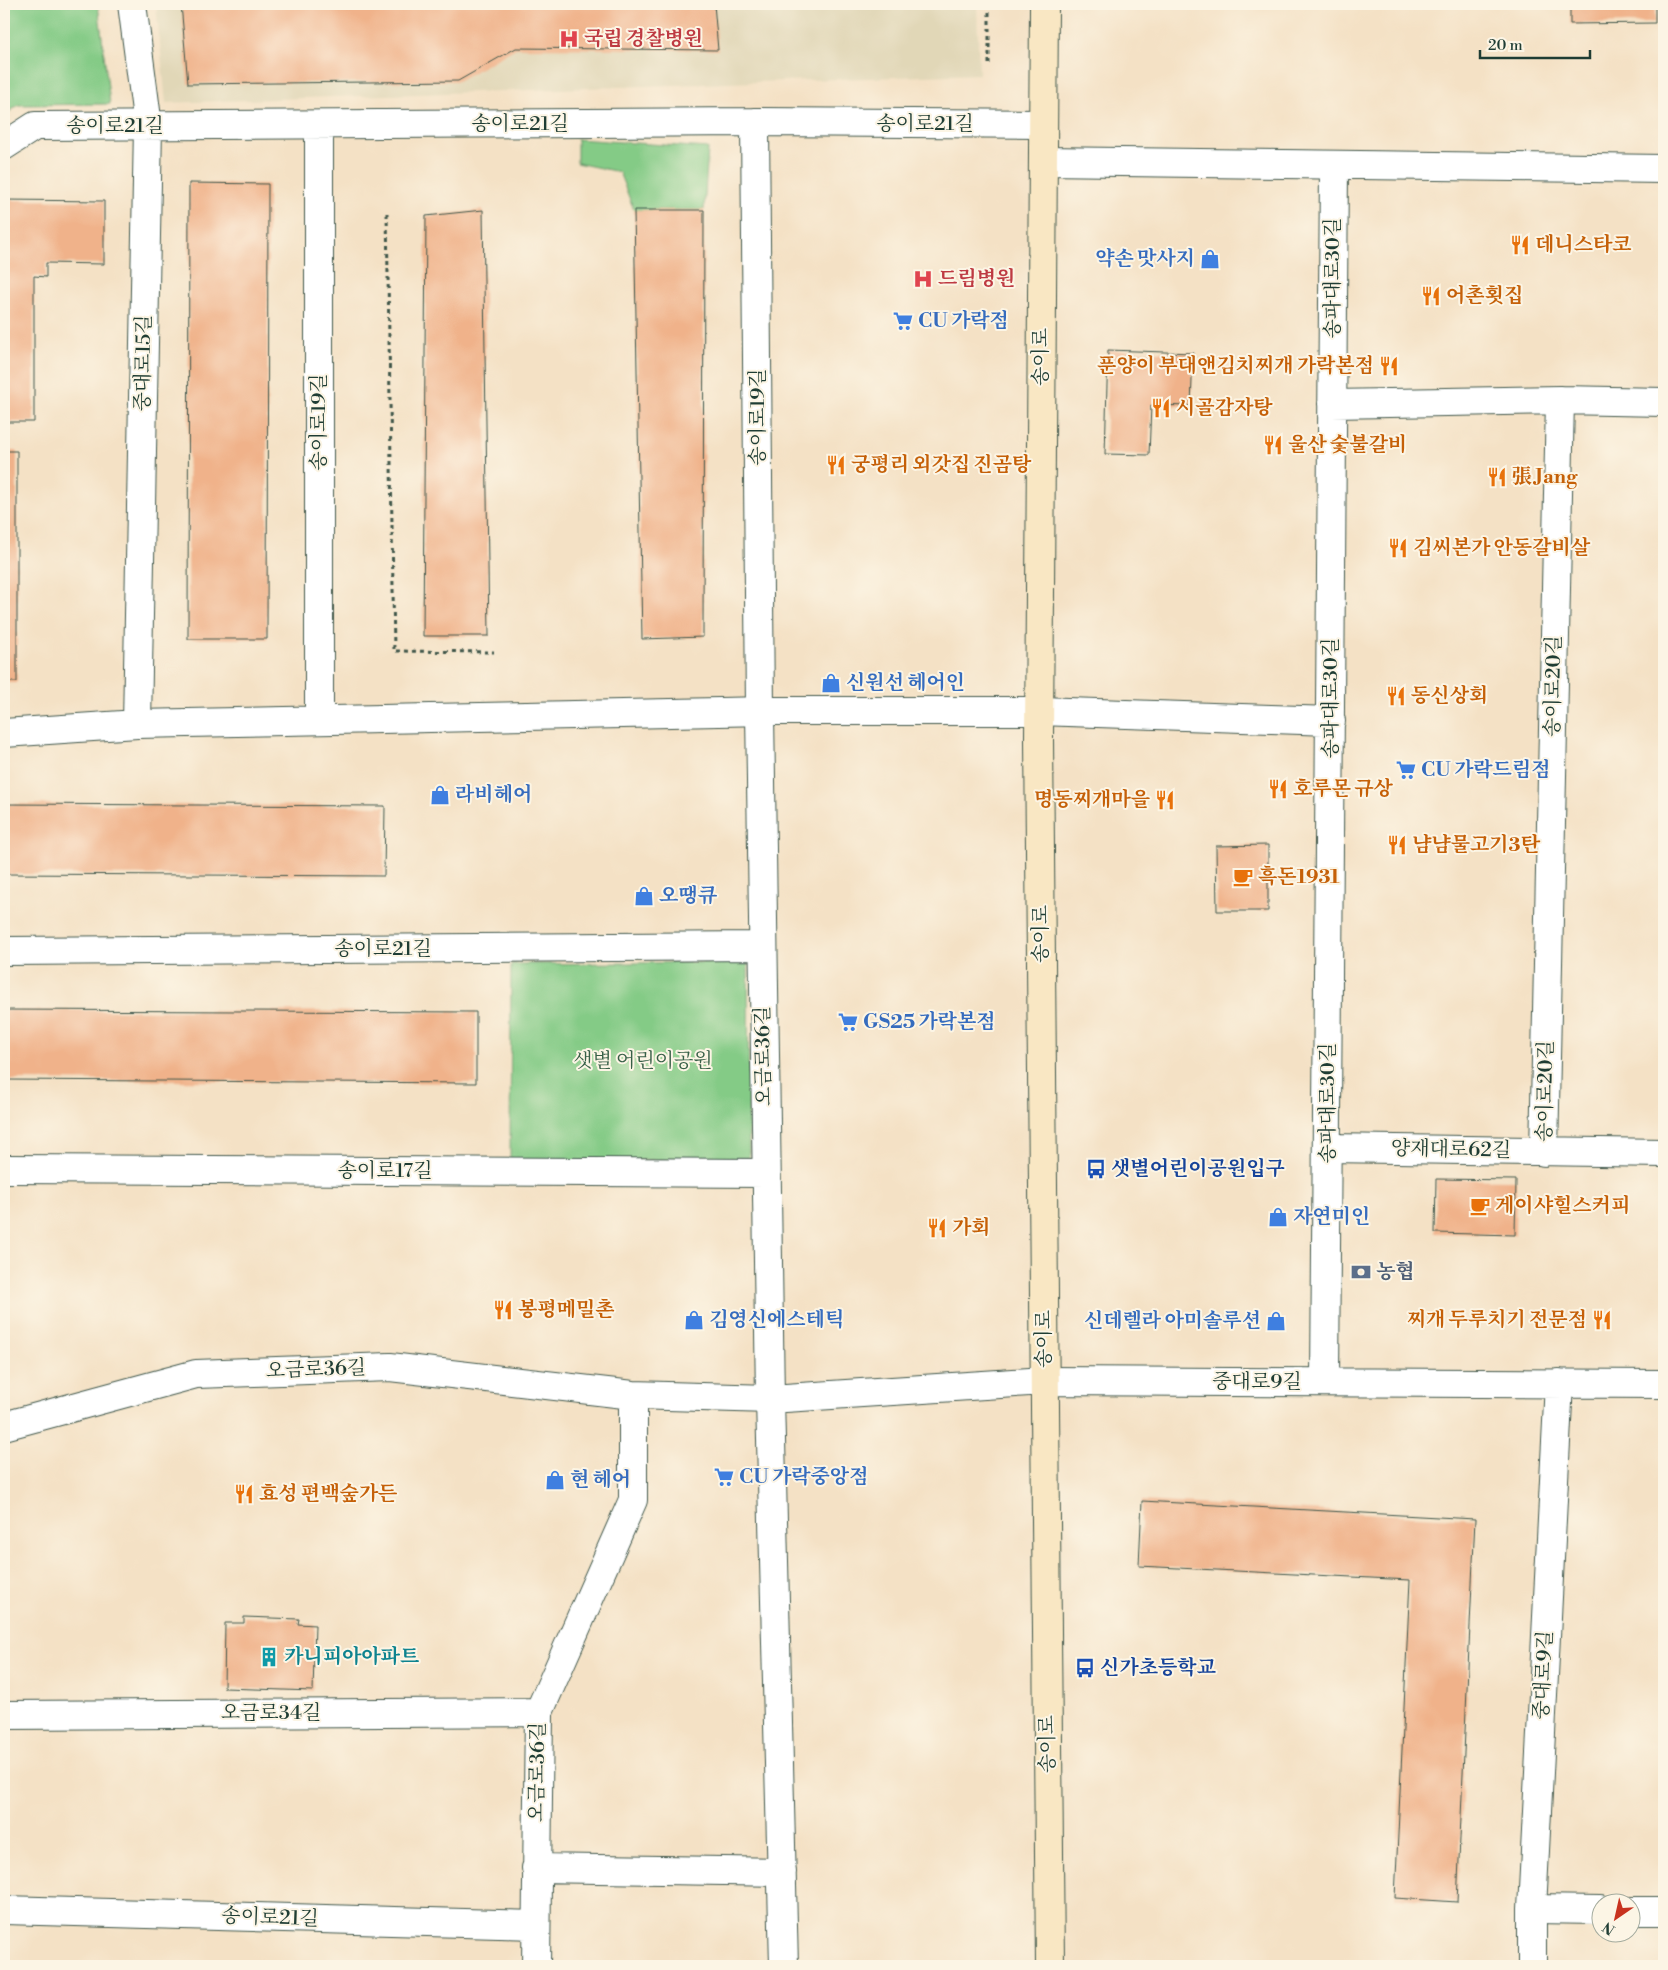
<svg xmlns="http://www.w3.org/2000/svg" width="1668" height="1970" font-family="'Libre Bodoni','Noto Serif KR',serif">
  <rect width="100%" height="100%" fill="#fcf5e5"/>
  <filter id="ink" filterUnits="userSpaceOnUse"><feTurbulence type="fractalNoise" baseFrequency=".02" numOctaves="2"/><feDisplacementMap in="SourceGraphic" scale="10" xChannelSelector="R" yChannelSelector="G"/><feConvolveMatrix kernelMatrix="1 2 1 2 8 2 1 2 1" color-interpolation-filters="sRGB"/></filter>
  <filter id="wash" filterUnits="userSpaceOnUse"><feTurbulence type="fractalNoise" baseFrequency=".0096" numOctaves="4" result="noise"/><feDisplacementMap in="SourceGraphic" scale="20" xChannelSelector="R" yChannelSelector="G"/><feGaussianBlur stdDeviation="1.12" result="paint"/><feColorMatrix in="noise" values="0 0 0 0 0 0 0 0 0 0 0 0 0 0 0 0 0 1.4 0 .05"/><feComposite in="paint" operator="in"/></filter>
  <g filter="url(#wash)">
    <rect width="100%" height="100%" fill="#f4e1c5"/>
    <!-- built -->
    <path fill="#e1d7b7" d="M 156,4 L 977,4 L 979,74 L 166,103 Z"/>
    <!-- green -->
    <path fill="#84cb86" stroke="#52845d" d="M 4,4 L 98,4 L 110,104 L 18,105 L 4,116 Z
      M 577,139 L 708,148 L 704,210 L 634,210 L 619,172 L 577,163 Z
      M 748,962 L 749,1158 L 510,1163 L 511,964 Z"/>
    <g id="blocks">
      <!-- building -->
      <path fill="#f0b28a" d="M 181,4 L 714,4 L 718,50 L 516,48 L 458,81 L 188,84 Z
        M 1570,4 L 1655,4 L 1655,23 L 1570,24 Z
        M 189,183 L 268,184 L 267,639 L 188,639 Z
        M 4,200 L 104,201 L 104,264 L 46,263 L 46,277 L 34,276 L 34,422 L 4,422 Z
        M 483,210 L 489,636 L 423,636 L 426,216 Z
        M 634,210 L 704,210 L 703,637 L 642,639 Z
        M 1108,350 L 1193,353 L 1191,406 L 1151,405 L 1149,455 L 1105,454 Z
        M 4,451 L 17,451 L 17,682 L 4,682 Z
        M 4,804 L 385,806 L 384,876 L 4,874 Z
        M 1268,845 L 1268,911 L 1217,911 L 1216,846 Z
        M 4,1010 L 476,1012 L 476,1083 L 4,1080 Z
        M 1436,1179 L 1516,1180 L 1515,1235 L 1435,1233 Z
        M 1142,1501 L 1475,1519 L 1457,1902 L 1395,1898 L 1410,1580 L 1139,1566 Z
        M 244,1617 L 299,1619 L 298,1624 L 315,1625 L 313,1691 L 224,1688 L 225,1623 L 244,1623 Z"/>
    </g>
  </g>
  <g filter="url(#ink)">
    <use href="#blocks" fill-opacity="0" stroke="#3f564a" stroke-width="1"/>
    <g fill="none" stroke-linecap="round" stroke-linejoin="round">
      <defs>
        <path id="street" d="M 132,4 L 148,126 L 137,724
          M 755,122 L 760,712 L 770,1399 L 784,1966
          M 319,126 L 319,719
          M 4,146 L 35,126 L 755,122 L 1043,124
          M 1043,161 L 1664,169
          M 1332,404 L 1560,400 L 1664,402
          M 4,733 L 137,724 L 767,711 L 1039,711 L 1331,721
          M 4,951 L 763,946
          M 1328,1148 L 1664,1153
          M 1544,1152 L 1560,400
          M 4,1169 L 766,1173
          M 1325,1382 L 1334,165
          M 4,1426 L 196,1374 L 390,1367 L 633,1395 L 770,1399 L 1045,1381 L 1664,1384
          M 4,1715 L 539,1712
          M 536,1868 L 782,1872
          M 1532,1909 L 1600,1910
          M 4,1910 L 536,1925
          M 1630,1911 L 1664,1911
          M 536,1966 L 539,1712 L 633,1500 L 633,1395
          M 1532,1966 L 1532,1909 L 1559,1383"/>
        <path id="secondary" d="M 1044,4 L 1039,738 L 1050,1966"/>
      </defs>
      <!-- street casing -->
      <use href="#street" stroke="#3f564a" stroke-width="30"/>
      <!-- secondary casing -->
      <use href="#secondary" stroke="#3f564a" stroke-width="30"/>
      <!-- path -->
      <path stroke="#3f564a" stroke-width="3" stroke-dasharray="4 4" stroke-linecap="butt" d="M 989,4 L 989,66
        M 387,213 L 394,651 L 494,652"/>
      <!-- street -->
      <use href="#street" stroke="#fff" stroke-width="28"/>
      <!-- secondary -->
      <use href="#secondary" stroke="#f9e7c3" stroke-width="28"/>
    </g>
  </g>
  <!-- icons -->
  <defs>
    <symbol id="hospital-bare" viewBox="-9 -9 18 18"><path d="M-5-5h3v3.5h4V-5h3V5h-3V1.5h-4V5h-3Z" fill="#e0444e" stroke="#fcf5e5" stroke-width="2.5" paint-order="stroke"/></symbol>
    <symbol id="restaurant-bare" viewBox="-9 -9 18 18"><path d="M-5-6h1v4h1v-4h1v4h1v-4h1v5L-1.5 .5V6h-2V.5L-5-1ZM5-6V6H3V1.5H1.5Q1.5-4 5-6Z" fill="#e8710a" stroke="#fcf5e5" stroke-width="2.5" paint-order="stroke"/></symbol>
    <symbol id="shop-bare" viewBox="-9 -9 18 18"><path d="M-5-2.5h2.3a2.7 3.5 0 0 1 5.4 0H5L5.5 6h-11ZM-1.5-2.5h3a1.5 2.3 0 0 0-3 0Z" fill="#3f7fe0" stroke="#fcf5e5" stroke-width="2.5" paint-order="stroke"/></symbol>
    <symbol id="supermarket-bare" viewBox="-9 -9 18 18"><path d="M-6-5.5h2.5l.6 2H6L4.5 2H-2.5L-4.4-4H-6ZM-1.5 3.2a1.3 1.3 0 1 0 .1 0ZM3 3.2a1.3 1.3 0 1 0 .1 0Z" fill="#3f7fe0" stroke="#fcf5e5" stroke-width="2.5" paint-order="stroke"/></symbol>
    <symbol id="cafe-bare" viewBox="-9 -9 18 18"><path d="M-5.5-4.5H6V0H3Q3 3.5 0 3.5H-2.5Q-5.5 3.5-5.5 0ZM3-3.2v2h1.7v-2ZM-6 4.5H4V6H-6Z" fill="#e8710a" stroke="#fcf5e5" stroke-width="2.5" paint-order="stroke"/></symbol>
    <symbol id="bus-bare" viewBox="-9 -9 18 18"><path d="M-5-6H5V4H4V6H2V4H-2V6H-4V4H-5ZM-3.5-4V0h7V-4ZM-3.5 1.2v1.5H-2V1.2ZM2 1.2v1.5H3.5V1.2Z" fill="#1a4fb4" stroke="#fcf5e5" stroke-width="2.5" paint-order="stroke"/></symbol>
    <symbol id="bank-bare" viewBox="-9 -9 18 18"><path d="M-6-4H6V4H-6ZM0-2.3a2.3 2.3 0 1 0 0 4.6a2.3 2.3 0 1 0 0-4.6Z" fill="#5c6f8a" stroke="#fcf5e5" stroke-width="2.5" paint-order="stroke"/></symbol>
    <symbol id="building-bare" viewBox="-9 -9 18 18"><path d="M-4-6H4V6H1V3H-1V6H-4ZM-2.5-4.3h1.7v1.8h-1.7ZM.8-4.3h1.7v1.8H.8ZM-2.5-1h1.7V.8h-1.7ZM.8-1h1.7V.8H.8Z" fill="#0f9aa8" stroke="#fcf5e5" stroke-width="2.5" paint-order="stroke"/></symbol>
  </defs>
  <g fill-rule="evenodd">
    <use href="#hospital-bare" x="555" y="25" width="28" height="28"/>
    <use href="#restaurant-bare" x="1506" y="231" width="28" height="28"/>
    <use href="#shop-bare" x="1196" y="245" width="28" height="28"/>
    <use href="#hospital-bare" x="909" y="265" width="28" height="28"/>
    <use href="#restaurant-bare" x="1417" y="282" width="28" height="28"/>
    <use href="#supermarket-bare" x="889" y="307" width="28" height="28"/>
    <use href="#restaurant-bare" x="1375" y="352" width="28" height="28"/>
    <use href="#restaurant-bare" x="1147" y="394" width="28" height="28"/>
    <use href="#restaurant-bare" x="1259" y="431" width="28" height="28"/>
    <use href="#restaurant-bare" x="822" y="451" width="28" height="28"/>
    <use href="#restaurant-bare" x="1483" y="463" width="28" height="28"/>
    <use href="#restaurant-bare" x="1384" y="534" width="28" height="28"/>
    <use href="#shop-bare" x="817" y="669" width="28" height="28"/>
    <use href="#restaurant-bare" x="1382" y="682" width="28" height="28"/>
    <use href="#supermarket-bare" x="1392" y="756" width="28" height="28"/>
    <use href="#restaurant-bare" x="1264" y="775" width="28" height="28"/>
    <use href="#shop-bare" x="426" y="781" width="28" height="28"/>
    <use href="#restaurant-bare" x="1151" y="786" width="28" height="28"/>
    <use href="#restaurant-bare" x="1383" y="831" width="28" height="28"/>
    <use href="#cafe-bare" x="1229" y="863" width="28" height="28"/>
    <use href="#shop-bare" x="630" y="882" width="28" height="28"/>
    <use href="#supermarket-bare" x="834" y="1008" width="28" height="28"/>
    <use href="#bus-bare" x="1082" y="1155" width="28" height="28"/>
    <use href="#cafe-bare" x="1466" y="1192" width="28" height="28"/>
    <use href="#shop-bare" x="1264" y="1203" width="28" height="28"/>
    <use href="#restaurant-bare" x="923" y="1214" width="28" height="28"/>
    <use href="#bank-bare" x="1347" y="1258" width="28" height="28"/>
    <use href="#restaurant-bare" x="489" y="1296" width="28" height="28"/>
    <use href="#shop-bare" x="680" y="1306" width="28" height="28"/>
    <use href="#restaurant-bare" x="1588" y="1306" width="28" height="28"/>
    <use href="#shop-bare" x="1262" y="1307" width="28" height="28"/>
    <use href="#supermarket-bare" x="710" y="1463" width="28" height="28"/>
    <use href="#shop-bare" x="541" y="1466" width="28" height="28"/>
    <use href="#restaurant-bare" x="230" y="1480" width="28" height="28"/>
    <use href="#building-bare" x="255" y="1643" width="28" height="28"/>
    <use href="#bus-bare" x="1071" y="1654" width="28" height="28"/>
  </g>
  <g text-anchor="middle" dominant-baseline="central" stroke-width="4" stroke-linejoin="round" paint-order="stroke">
    <!-- health labels -->
    <g font-size="20" font-weight="bold" fill="#be3a42" stroke="#fcf5e5" text-anchor="start">
      <text x="584" y="39">국립 경찰병원</text>
      <text x="938" y="279">드림병원</text>
    </g>
    <!-- street labels -->
    <g font-size="20" fill="#1f3d34" stroke="#fcf5e5">
      <text x="520" y="124">송이로21길</text>
      <text x="925" y="124">송이로21길</text>
      <text x="115" y="126">송이로21길</text>
      <text transform="translate(1333 278) rotate(-90)">송파대로30길</text>
      <text transform="translate(1041 357) rotate(-90)">송이로</text>
      <text transform="translate(144 363) rotate(-89)">중대로15길</text>
      <text transform="translate(758 417) rotate(-90)">송이로19길</text>
      <text transform="translate(319 422) rotate(-90)">송이로19길</text>
      <text transform="translate(1554 686) rotate(-89)">송이로20길</text>
      <text transform="translate(1331 698) rotate(-90)">송파대로30길</text>
      <text transform="translate(1041 934) rotate(-90)">송이로</text>
      <text x="383" y="949">송이로21길</text>
      <text transform="translate(764 1056) rotate(-91)">오금로36길</text>
      <text transform="translate(1546 1091) rotate(-89)">송이로20길</text>
      <text transform="translate(1328 1103) rotate(-90)">송파대로30길</text>
      <text transform="translate(1451 1150) rotate(1)">양재대로62길</text>
      <text x="385" y="1171">송이로17길</text>
      <text transform="translate(1044 1339) rotate(-90)">송이로</text>
      <text transform="translate(316 1370) rotate(-2)">오금로36길</text>
      <text x="1257" y="1382">중대로9길</text>
      <text transform="translate(1544 1675) rotate(-87)">중대로9길</text>
      <text x="271" y="1713">오금로34길</text>
      <text transform="translate(1048 1744) rotate(-91)">송이로</text>
      <text transform="translate(538 1772) rotate(-89)">오금로36길</text>
      <text transform="translate(270 1918) rotate(2)">송이로21길</text>
    </g>
    <!-- food labels -->
    <g font-size="20" font-weight="bold" fill="#c56008" stroke="#fcf5e5" text-anchor="start">
      <text x="1535" y="245">데니스타코</text>
      <text x="1446" y="296">어촌횟집</text>
      <text x="1374" y="366" text-anchor="end">푼양이 부대앤김치찌개 가락본점</text>
      <text x="1176" y="408">시골감자탕</text>
      <text x="1288" y="445">울산 숯불갈비</text>
      <text x="851" y="465">궁평리 외갓집 진곰탕</text>
      <text x="1512" y="477">張 Jang</text>
      <text x="1413" y="548">김씨본가 안동갈비살</text>
      <text x="1411" y="696">동신상회</text>
      <text x="1293" y="789">호루몬 규상</text>
      <text x="1150" y="800" text-anchor="end">명동찌개마을</text>
      <text x="1412" y="845">냠냠물고기3탄</text>
      <text x="1258" y="877">흑돈1931</text>
      <text x="1495" y="1206">게이샤힐스커피</text>
      <text x="952" y="1228">가회</text>
      <text x="518" y="1310">봉평메밀촌</text>
      <text x="1587" y="1320" text-anchor="end">찌개 두루치기 전문점</text>
      <text x="259" y="1494">효성 편백숲가든</text>
    </g>
    <!-- shop labels -->
    <g font-size="20" font-weight="bold" fill="#366cbe" stroke="#fcf5e5" text-anchor="start">
      <text x="1195" y="259" text-anchor="end">약손 맛사지</text>
      <text x="918" y="321">CU 가락점</text>
      <text x="846" y="683">신원선 헤어인</text>
      <text x="1421" y="770">CU 가락드림점</text>
      <text x="455" y="795">라비헤어</text>
      <text x="659" y="896">오땡큐</text>
      <text x="863" y="1022">GS25 가락본점</text>
      <text x="1293" y="1217">자연미인</text>
      <text x="709" y="1320">김영신에스테틱</text>
      <text x="1261" y="1321" text-anchor="end">신데렐라 아미솔루션</text>
      <text x="739" y="1477">CU 가락중앙점</text>
      <text x="570" y="1480">현 헤어</text>
    </g>
    <!-- park labels -->
    <g font-size="20" fill="#386048" stroke="#fcf5e5">
      <text x="643" y="1061">샛별 어린이공원</text>
    </g>
    <!-- transit labels -->
    <g font-size="20" font-weight="bold" fill="#164399" stroke="#fcf5e5" text-anchor="start">
      <text x="1111" y="1169">샛별어린이공원입구</text>
      <text x="1100" y="1668">신가초등학교</text>
    </g>
    <!-- service labels -->
    <g font-size="20" font-weight="bold" fill="#4e5e75" stroke="#fcf5e5" text-anchor="start">
      <text x="1376" y="1272">농협</text>
    </g>
    <!-- culture labels -->
    <g font-size="20" font-weight="bold" fill="#0d838f" stroke="#fcf5e5" text-anchor="start">
      <text x="284" y="1657">카니피아아파트</text>
    </g>
  </g>
  <!-- margin -->
  <rect width="1668" height="1970" fill="none" stroke="#fcf5e5" stroke-width="20"/>
  <!-- north arrow -->
  <g transform="translate(1616 1918) rotate(214)"><circle r="24" fill="#fcf5e5" stroke="#a4ab9e"/>
  <path d="M0-4L9 19L0 12L-9 19Z" fill="#c8321e"/>
  <text y="-8" font-size="14" font-weight="bold" text-anchor="middle" fill="#1f3d34">N</text>
  </g>
  <!-- scale -->
  <path d="M1480 50v8h110v-8" fill="none" stroke="#1f3d34" stroke-width="2.5"/>
  <text x="1488" y="50" font-size="15" fill="#1f3d34" stroke="#fcf5e5" stroke-width="4" paint-order="stroke">20 m</text>
</svg>
